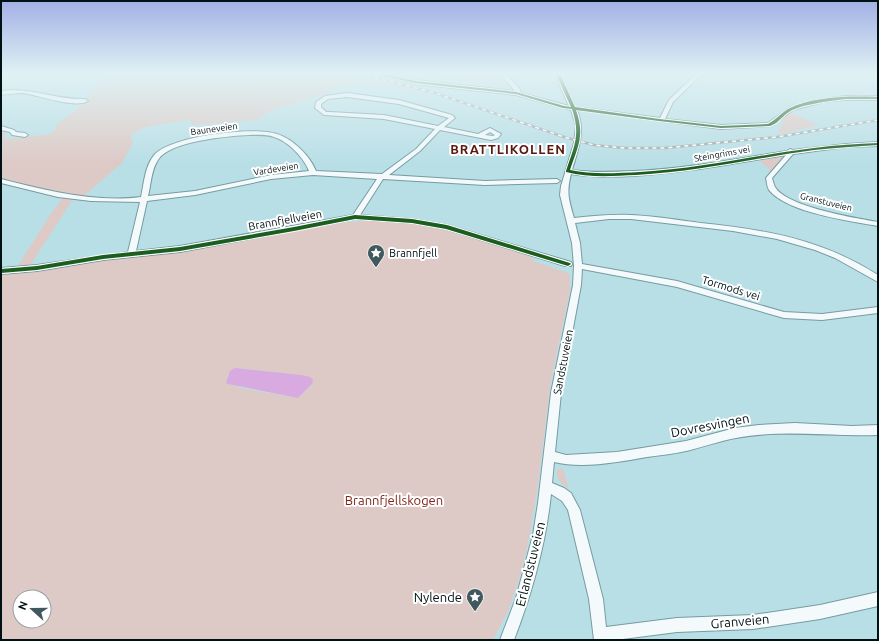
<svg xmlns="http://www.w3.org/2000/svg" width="879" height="641" font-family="Ubuntu,sans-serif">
  <rect width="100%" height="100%" fill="#b9dfe6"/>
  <!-- green -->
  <path fill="#ddcac6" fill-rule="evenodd" d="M 109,74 L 342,74 L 383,81 L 413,88 L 411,90 L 393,86 L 358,83 L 337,85 L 328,93 L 271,110 L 257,120 L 192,125 L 190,120 L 145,127 L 130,135 L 133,143 L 122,163 L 79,200 L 73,199 L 30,266 L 17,267 L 52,212 L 62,199 L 71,199 L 51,196 L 1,183 L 1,132 L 6,133 L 4,138 L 10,139 L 50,134 L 56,128 L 57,124 L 76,110 L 91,92 Z
    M 439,74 L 499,74 L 511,86 L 459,81 L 453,77 Z
    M 790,112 L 819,125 L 780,134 L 779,130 L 783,123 L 781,120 Z
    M 783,154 L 786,156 L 771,171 L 758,159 Z
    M 373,220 L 409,223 L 452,231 L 503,245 L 501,247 L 531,256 L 533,261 L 566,272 L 570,275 L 570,291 L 551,381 L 537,492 L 529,539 L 521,573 L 509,609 L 493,640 L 1,640 L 1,275 L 308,226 ZM 235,368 L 307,376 L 312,385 L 298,398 L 241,388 L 226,382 L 229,373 ZM 20,597 L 44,597 L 44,621 L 20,621 Z
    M 563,468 L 569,490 C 563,484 555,480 557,470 Z"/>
  <!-- water -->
  <path fill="#d8aae0" d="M 235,368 L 301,375 L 310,377 L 313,380 L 312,384 L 298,398 L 228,384 L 226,383 L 230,371 Z"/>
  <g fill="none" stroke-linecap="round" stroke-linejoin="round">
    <defs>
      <path id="minor" d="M 374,74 L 383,74 L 415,80 L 515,91 L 500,74 L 506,74 L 519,88 L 521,93 L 569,106 L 555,74 L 560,74 L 575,107 L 660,118 L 669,100 L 696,74 L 699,74 L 700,76 L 673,102 L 665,119 L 721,125 L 768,123 L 789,108 L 812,101 L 845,96 L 878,96 L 878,100 L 845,100 L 823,102 L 793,110 L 771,126 L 721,129 L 577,110 C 586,131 578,149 572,170 C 592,173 613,172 633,171 C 685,169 735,159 787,151 L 790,149 L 793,150 L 846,144 L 878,142 L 878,146 L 846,147 L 793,154 L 772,178 C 773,181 774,185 775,187 C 787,207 855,218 878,222 L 878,226 C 850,221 788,213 769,190 C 767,187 767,182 766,178 L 786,155 C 735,163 684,173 632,176 C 612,177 591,177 571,174 C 566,193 569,200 574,218 C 593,216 612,214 631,215 C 655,216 678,220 701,223 C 767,230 821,239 878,275 L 878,282 L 835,258 L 815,250 L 777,239 L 733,231 L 631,219 L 609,219 L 575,223 L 580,243 L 582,264 L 677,281 L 784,312 L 822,314 L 878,307 L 878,313 L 822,320 L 784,318 L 677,287 L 582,269 L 581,285 L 561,393 L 555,452 L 566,455 L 617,452 L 686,441 L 735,428 L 759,425 L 795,423 L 852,426 L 878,425 L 878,435 C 831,437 783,429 736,438 C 719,441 703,447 686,451 C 673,454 660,455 647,457 C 619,462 582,469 554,462 L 552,483 L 564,488 L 571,493 L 580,510 L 603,599 L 606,627 L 677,618 L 753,615 L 820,605 L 878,592 L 878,606 L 820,619 L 753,629 L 677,632 L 615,640 L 594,640 L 589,599 L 568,510 L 562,501 L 551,494 C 546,544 532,593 514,640 L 500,640 L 516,598 L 533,535 L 538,503 L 551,393 L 573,285 L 574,266 L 572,243 L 560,195 L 561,186 L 574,143 L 576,126 L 571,110 L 516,95 L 415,84 Z
        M 12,90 C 37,90 60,100 85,99 L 88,101 C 75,109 38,95 23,93 C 16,93 8,94 1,95 L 1,91 Z
        M 347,93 L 399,100 L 452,115 L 455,118 L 444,127 L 478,134 L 490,128 L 501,134 L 498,138 L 491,140 L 440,130 L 420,151 L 389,175 L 485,181 L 557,179 L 560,181 L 557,183 L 485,185 L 383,179 L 360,215 L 412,219 L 447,225 L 571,262 L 572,264 L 571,266 L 565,266 L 446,229 L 412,223 L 355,219 L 180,252 L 103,260 L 37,271 L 1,274 L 1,268 L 37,265 L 128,252 L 140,202 L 91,201 L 58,197 L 1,183 L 1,179 C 46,190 94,203 141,197 C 144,183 145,165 155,154 C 173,136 253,126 277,134 C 293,139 310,156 316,171 L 382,174 L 416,149 L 435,129 L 384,119 L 324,115 L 315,108 L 316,102 L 325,96 ZM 347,97 L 399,104 L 449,118 L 438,126 L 384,115 L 330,112 L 326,112 L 321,107 L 321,104 L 328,99 ZM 490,132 L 495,135 L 493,136 L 485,135 ZM 249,135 C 257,135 266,134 274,137 C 288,141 304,158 309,171 L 271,175 L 195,191 L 148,196 C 151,185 151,170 158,160 C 169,141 228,136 249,135 ZM 313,175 L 377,179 L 353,215 L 180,246 L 136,251 L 147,201 L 195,195 L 271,179 Z
        M 1,126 L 14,130 L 16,132 L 25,133 L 28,135 L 25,137 L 12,135 L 10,132 L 1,130 Z"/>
    </defs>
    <!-- minor casing -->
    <use href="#minor" stroke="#769ba1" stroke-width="2"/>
    <!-- minor -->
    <use href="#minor" fill="#f4fafb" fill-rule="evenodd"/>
    <defs>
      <path id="rail" d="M 351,74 L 388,81 L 435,93 L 567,138 L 594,145 L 624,148 L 665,148 L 777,137 L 878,120"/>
    </defs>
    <!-- rail casing -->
    <use href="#rail" stroke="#a7afb0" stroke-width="2.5"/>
    <!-- rail -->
    <use href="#rail" stroke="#fff" stroke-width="1.5" stroke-dasharray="4" stroke-linecap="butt"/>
    <defs>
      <path id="cycleway" d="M 375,74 L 381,74 L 415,81 L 516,92 L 564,106 L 571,107 L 556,74 L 560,74 L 575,107 L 659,119 L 721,126 L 768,124 C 776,120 781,113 788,109 C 813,96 851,96 878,97 L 878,99 L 845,99 L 823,102 L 803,106 L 792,110 L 786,114 L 776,123 L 770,126 L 721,128 L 659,121 L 576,110 C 585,136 578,146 570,170 C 593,175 617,173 640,172 C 699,169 756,155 814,148 C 836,145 857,144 878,143 L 878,145 C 857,146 835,148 814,150 C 755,158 696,172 636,175 C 613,176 589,178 566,172 L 566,171 C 574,147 581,135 572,109 L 563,108 L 516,94 L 415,83 Z
        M 355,215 L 412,219 L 447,225 L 570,263 L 571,264 L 568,266 L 446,229 L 412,223 L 355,219 L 294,231 L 180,251 L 103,259 L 37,270 L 1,273 L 1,269 L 37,266 L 103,255 L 180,247 L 294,227 Z"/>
    </defs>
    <!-- cycleway casing -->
    <use href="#cycleway" stroke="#fff" stroke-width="2"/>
    <!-- cycleway -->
    <use href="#cycleway" fill="#1b5e20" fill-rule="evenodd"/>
  </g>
  <!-- sky -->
  <linearGradient id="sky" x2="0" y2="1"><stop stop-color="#a1b0e5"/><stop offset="0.45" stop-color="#e0f1f4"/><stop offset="1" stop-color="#e0f1f4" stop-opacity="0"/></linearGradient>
  <rect width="879" height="163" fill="url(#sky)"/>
  <!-- icons -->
  <defs>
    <symbol id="sight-pin" viewBox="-11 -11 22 30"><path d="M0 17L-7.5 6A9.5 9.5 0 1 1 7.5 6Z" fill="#41595e" stroke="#fff"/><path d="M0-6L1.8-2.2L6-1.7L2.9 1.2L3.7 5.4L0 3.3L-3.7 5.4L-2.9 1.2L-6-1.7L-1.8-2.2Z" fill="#fff"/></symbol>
  </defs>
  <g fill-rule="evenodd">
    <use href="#sight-pin" x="366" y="243" width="20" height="27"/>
    <use href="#sight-pin" x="465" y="587" width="20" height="27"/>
  </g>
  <g text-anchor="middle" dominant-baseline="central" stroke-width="4" stroke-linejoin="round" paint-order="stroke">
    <!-- far-street labels -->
    <g font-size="9" fill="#001114" stroke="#fff">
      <text transform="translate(214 129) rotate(-8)">Bauneveien</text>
      <text transform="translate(722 154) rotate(-10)">Steingrims vei</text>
      <text transform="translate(276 169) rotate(-9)">Vardeveien</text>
      <text transform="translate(826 202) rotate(14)">Granstuveien</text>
    </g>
    <!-- street labels -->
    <g font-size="11" fill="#001114" stroke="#fff">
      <text transform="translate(285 220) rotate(-10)">Brannfjellveien</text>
      <text transform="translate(731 288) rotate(17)">Tormods vei</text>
      <text transform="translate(563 362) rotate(-79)">Sandstuveien</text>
    </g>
    <!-- poi labels -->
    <g font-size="11" fill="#001114" stroke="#fff" text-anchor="start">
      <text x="389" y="253">Brannfjell</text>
    </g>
    <!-- far-district labels -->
    <g font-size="13" font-weight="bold" letter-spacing="1" fill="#5b180f" stroke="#fff">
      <text x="508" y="149">BRATTLIKOLLEN</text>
    </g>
    <!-- near-street labels -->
    <g font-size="13" fill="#001114" stroke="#fff">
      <text transform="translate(710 425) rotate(-11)">Dovresvingen</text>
      <text transform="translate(530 564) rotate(-76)">Erlandstuveien</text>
      <text transform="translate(740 621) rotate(-5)">Granveien</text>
    </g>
    <!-- near-park labels -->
    <g font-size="13" fill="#801f14" stroke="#fff">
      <text x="394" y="500">Brannfjellskogen</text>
    </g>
    <!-- near-poi labels -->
    <g font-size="13" fill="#001114" stroke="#fff" text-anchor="end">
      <text x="462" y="597">Nylende</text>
    </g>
  </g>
  <!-- border -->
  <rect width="879" height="641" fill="none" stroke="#001114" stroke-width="4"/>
  <!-- north arrow -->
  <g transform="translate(32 609) rotate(291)"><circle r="19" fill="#ffffff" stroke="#99a0a1"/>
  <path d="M0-3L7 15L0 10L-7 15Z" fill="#41595e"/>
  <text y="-6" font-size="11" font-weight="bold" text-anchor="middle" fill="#001114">N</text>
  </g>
</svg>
